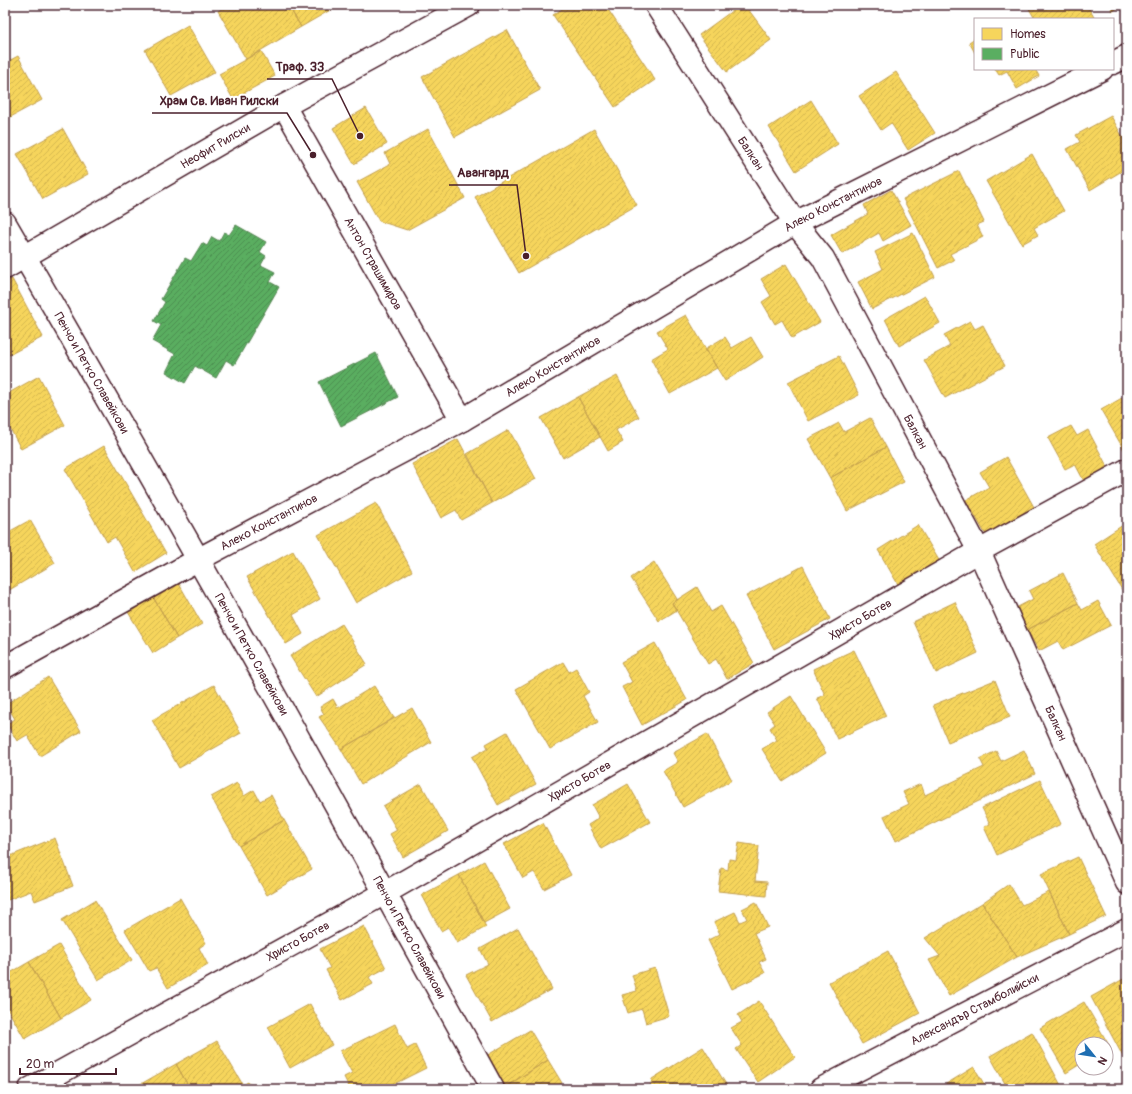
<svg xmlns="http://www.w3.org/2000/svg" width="1132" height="1094" font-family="Pangolin,sans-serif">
  <defs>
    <pattern id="homes-hatch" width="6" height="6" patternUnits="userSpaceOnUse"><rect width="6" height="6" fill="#f6d55c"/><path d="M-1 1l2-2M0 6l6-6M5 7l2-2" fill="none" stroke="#d4b650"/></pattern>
    <pattern id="public-hatch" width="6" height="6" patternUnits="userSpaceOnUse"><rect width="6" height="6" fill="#5aae61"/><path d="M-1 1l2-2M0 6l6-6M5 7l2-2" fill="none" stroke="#4c8d50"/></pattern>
  </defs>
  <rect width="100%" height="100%" fill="#fff"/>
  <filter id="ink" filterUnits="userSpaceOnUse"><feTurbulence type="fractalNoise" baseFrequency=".025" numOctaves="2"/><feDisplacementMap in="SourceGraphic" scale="8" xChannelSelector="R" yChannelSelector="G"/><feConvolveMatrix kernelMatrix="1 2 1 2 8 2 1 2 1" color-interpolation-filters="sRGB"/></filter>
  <g filter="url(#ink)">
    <!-- homes -->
    <path fill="url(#homes-hatch)" stroke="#c29e4d" d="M 228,5 L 288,5 L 301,27 L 246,59 L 218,11 Z
      M 288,5 L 339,5 L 301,27 Z
      M 568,5 L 605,5 L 655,80 L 615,107 L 553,15 Z
      M 740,5 L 745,5 L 771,40 L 727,72 L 699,35 Z
      M 1027,5 L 1087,5 L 1095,19 L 1035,19 Z
      M 1110,5 L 1123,5 L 1113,11 Z
      M 188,25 L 215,72 L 171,96 L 145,50 Z
      M 507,30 L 540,90 L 455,137 L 422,77 Z
      M 975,38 L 975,53 L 969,42 Z
      M 261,51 L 275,76 L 233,99 L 219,74 Z
      M 18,56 L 42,100 L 5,120 L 5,63 Z
      M 995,69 L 1035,69 L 1039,76 L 1017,89 L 1007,71 L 999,75 Z
      M 896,72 L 935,133 L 908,150 L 891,123 L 881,130 L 859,96 Z
      M 811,100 L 838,144 L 796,171 L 769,127 Z
      M 366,108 L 387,144 L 354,164 L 333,128 Z
      M 1111,116 L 1127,145 L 1127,168 L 1090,190 L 1067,149 L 1080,142 L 1076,135 Z
      M 63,129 L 88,174 L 43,199 L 17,154 Z
      M 428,129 L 465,198 L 407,230 L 379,221 L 357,182 L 390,164 L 385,153 Z
      M 594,129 L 637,205 L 519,273 L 475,197 Z
      M 1032,154 L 1064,211 L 1034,228 L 1038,235 L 1022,244 L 986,181 Z
      M 959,171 L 984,222 L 977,225 L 983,237 L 950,254 L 954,260 L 938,268 L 903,199 Z
      M 891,190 L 911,225 L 883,241 L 879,233 L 842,254 L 831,235 L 868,214 L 864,205 Z
      M 913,233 L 935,277 L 872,309 L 858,282 L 883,269 L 875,252 Z
      M 786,264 L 820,322 L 792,338 L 782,320 L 775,324 L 762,302 L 771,296 L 761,279 Z
      M 12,279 L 43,337 L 5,357 L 5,282 Z
      M 925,296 L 940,323 L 899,346 L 885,319 Z
      M 686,315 L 717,368 L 670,394 L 651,359 L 668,349 L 657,331 Z
      M 970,321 L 975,329 L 983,325 L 1005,366 L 945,398 L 924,360 L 950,346 L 944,335 Z
      M 725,337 L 732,348 L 751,337 L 763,357 L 725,381 L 705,349 Z
      M 839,356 L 859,395 L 808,421 L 788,382 Z
      M 39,376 L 65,425 L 21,449 L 5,419 L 5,404 L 11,401 L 7,394 Z
      M 617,376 L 639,417 L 616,430 L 623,442 L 608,451 L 578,397 Z
      M 1127,395 L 1127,455 L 1101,410 Z
      M 578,397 L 600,437 L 563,458 L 541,418 Z
      M 870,418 L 886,447 L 830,478 L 808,439 L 839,423 L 844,432 Z
      M 1071,426 L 1077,436 L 1088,430 L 1108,468 L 1084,481 L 1075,464 L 1065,469 L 1048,438 Z
      M 509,430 L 536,479 L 492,503 L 467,454 Z
      M 458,439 L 492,503 L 461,520 L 456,510 L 441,518 L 412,464 Z
      M 104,446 L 166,553 L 135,572 L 115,537 L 107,542 L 65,469 Z
      M 886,447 L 904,482 L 847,511 L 830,478 Z
      M 1006,457 L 1034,507 L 986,535 L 966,500 L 989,487 L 980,472 Z
      M 376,503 L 412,571 L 356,603 L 318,535 Z
      M 30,520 L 55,563 L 6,592 L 5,534 Z
      M 918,525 L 940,562 L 899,586 L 878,550 Z
      M 1123,525 L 1127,531 L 1127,598 L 1094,544 Z
      M 293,551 L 320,599 L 293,615 L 303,634 L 286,644 L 247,577 Z
      M 654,562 L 677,599 L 672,603 L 677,610 L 659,621 L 631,578 Z
      M 803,566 L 830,619 L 774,649 L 746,596 Z
      M 1063,573 L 1078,603 L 1027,630 L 1016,608 L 1033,599 L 1029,591 Z
      M 178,582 L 202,624 L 177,638 L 153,597 Z
      M 697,587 L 711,612 L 721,606 L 754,663 L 727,679 L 716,659 L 708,664 L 672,603 Z
      M 153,597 L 177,638 L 153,653 L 128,612 Z
      M 1098,601 L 1111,625 L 1063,650 L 1058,641 L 1039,651 L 1027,630 L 1078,603 L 1082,610 Z
      M 955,602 L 978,653 L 936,673 L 913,622 Z
      M 342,624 L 367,664 L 316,697 L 290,656 Z
      M 655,643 L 687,700 L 642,725 L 622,687 L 632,682 L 621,662 Z
      M 854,650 L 886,716 L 837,739 L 817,698 L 825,695 L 813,669 Z
      M 563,662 L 569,672 L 576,668 L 589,692 L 583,696 L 598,722 L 550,749 L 516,689 Z
      M 48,677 L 81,731 L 40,756 L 27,735 L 17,741 L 7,724 L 15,719 L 6,704 Z
      M 995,680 L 1010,717 L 948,742 L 933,705 Z
      M 214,685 L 241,733 L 179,768 L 152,720 Z
      M 374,686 L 394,718 L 341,749 L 319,717 L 324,714 L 320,707 L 333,699 L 338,708 Z
      M 791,696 L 826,753 L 782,781 L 762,749 L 777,740 L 770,728 L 775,724 L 767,712 Z
      M 412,708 L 431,742 L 361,784 L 341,749 Z
      M 507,732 L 536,784 L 498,805 L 472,757 L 488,748 L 486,744 Z
      M 707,734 L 732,780 L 683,807 L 663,771 L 678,762 L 673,753 Z
      M 1024,750 L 1035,774 L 896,841 L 884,816 L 909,804 L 903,792 L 921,784 L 925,795 L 984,767 L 980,759 L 996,751 L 1001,761 Z
      M 1040,780 L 1061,824 L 997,855 L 984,827 L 990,824 L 982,808 Z
      M 237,783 L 244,796 L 254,790 L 260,801 L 271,795 L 284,820 L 239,846 L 211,797 Z
      M 421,784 L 448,831 L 403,857 L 390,834 L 397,830 L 383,806 Z
      M 628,784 L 650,822 L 601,849 L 588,825 L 599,818 L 592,805 Z
      M 284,820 L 312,869 L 267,895 L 239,846 Z
      M 543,823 L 571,875 L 544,889 L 534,872 L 523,878 L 504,844 Z
      M 55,838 L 73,886 L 35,901 L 31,891 L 5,901 L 5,858 Z
      M 739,843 L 759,846 L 755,881 L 767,882 L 766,896 L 718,891 L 721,868 L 728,870 L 729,859 L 736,860 Z
      M 1078,857 L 1106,916 L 1069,934 L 1041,874 Z
      M 484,861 L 510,909 L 484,923 L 459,875 Z
      M 459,875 L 486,927 L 457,943 L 448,927 L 441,931 L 422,895 Z
      M 1009,884 L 1022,905 L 1049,892 L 1069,934 L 1017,957 L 982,903 Z
      M 180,898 L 206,943 L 199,948 L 208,965 L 168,988 L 156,968 L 149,971 L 125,930 Z
      M 95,900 L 132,960 L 98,980 L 62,920 Z
      M 756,902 L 768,927 L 754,933 L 766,959 L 759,962 L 765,973 L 732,989 L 708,940 L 720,934 L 714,922 L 735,912 L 740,922 L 747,919 L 742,909 Z
      M 982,903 L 1017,957 L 949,996 L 929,960 L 940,956 L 925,938 Z
      M 364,926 L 386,968 L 369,977 L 373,984 L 342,1000 L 326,970 L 330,968 L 320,949 Z
      M 518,928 L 552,989 L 492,1022 L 466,975 L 488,964 L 480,949 Z
      M 59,945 L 91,1000 L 61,1018 L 29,962 Z
      M 888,951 L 920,1013 L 862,1044 L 829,982 Z
      M 29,962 L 61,1018 L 25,1039 L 5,1005 L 5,976 Z
      M 655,968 L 669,1016 L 646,1023 L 642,1009 L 628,1013 L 622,995 L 637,991 L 632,975 Z
      M 1127,977 L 1127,1064 L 1091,997 Z
      M 759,1001 L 795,1057 L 758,1082 L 736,1049 L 742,1045 L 731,1028 L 742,1022 L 738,1015 Z
      M 1084,1002 L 1110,1047 L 1106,1049 L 1106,1044 L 1082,1044 L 1082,1063 L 1066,1073 L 1040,1028 Z
      M 310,1004 L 332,1045 L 290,1068 L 268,1027 Z
      M 395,1024 L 407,1049 L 415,1045 L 426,1068 L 384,1089 L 350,1089 L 344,1077 L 352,1073 L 340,1051 Z
      M 530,1030 L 548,1060 L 505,1087 L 486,1056 Z
      M 1032,1032 L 1063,1089 L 1008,1089 L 990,1056 Z
      M 217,1041 L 243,1085 L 248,1082 L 252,1089 L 190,1089 L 176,1064 Z
      M 703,1047 L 727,1086 L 723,1089 L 650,1089 L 652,1079 Z
      M 548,1060 L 562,1083 L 553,1089 L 506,1089 L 505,1087 Z
      M 176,1064 L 190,1089 L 132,1089 Z
      M 974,1067 L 987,1089 L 938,1089 Z"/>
    <!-- public -->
    <path fill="url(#public-hatch)" stroke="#558351" d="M 236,225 L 266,242 L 260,252 L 266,256 L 261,265 L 275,272 L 270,282 L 279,287 L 234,365 L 226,360 L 216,378 L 195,366 L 185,383 L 166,372 L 175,354 L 152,341 L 161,325 L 154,321 L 165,302 L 161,299 L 185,258 L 191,261 L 202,243 L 207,246 L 212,237 L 219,241 L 224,232 L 229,235 Z
      M 376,353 L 398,397 L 341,426 L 319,382 Z"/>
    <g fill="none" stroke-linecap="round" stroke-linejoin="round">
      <defs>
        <g id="minor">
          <path id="s1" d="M 656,5 L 795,223 L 823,258 L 979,551 L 1127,883"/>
          <path d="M 1113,63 L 1127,56"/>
          <path id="s2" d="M 284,106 L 462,420"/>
          <path id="s3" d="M 5,223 C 172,509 333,798 493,1089"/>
          <path id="s4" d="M 5,268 L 284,106 L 469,5"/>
          <path id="s5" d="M 5,667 L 199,559 L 462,420 L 795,223 L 1102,69"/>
          <path id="s6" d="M 30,1089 L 385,893 L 979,551 L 1127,470"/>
          <path id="s7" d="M 821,1089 L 1127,930"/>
        </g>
      </defs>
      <!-- minor casing -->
      <use href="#minor" stroke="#4a1f2b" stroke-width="25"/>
      <!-- minor -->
      <use href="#minor" stroke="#fff" stroke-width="22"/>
    </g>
  </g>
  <g text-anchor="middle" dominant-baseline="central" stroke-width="4" stroke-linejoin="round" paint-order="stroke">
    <!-- street labels -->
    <g font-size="12" fill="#4a1f2b" stroke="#fff">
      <text stroke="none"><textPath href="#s4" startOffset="243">Неофит Рилски</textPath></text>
      <text stroke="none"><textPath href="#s1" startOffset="176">Балкан</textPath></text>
      <text stroke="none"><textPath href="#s5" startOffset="949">Алеко Константинов</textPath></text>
      <text stroke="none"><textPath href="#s2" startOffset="181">Антон Страшимиров</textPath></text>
      <text stroke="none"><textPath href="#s5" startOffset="625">Алеко Константинов</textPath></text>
      <text stroke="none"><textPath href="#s3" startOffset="173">Пенчо и Петко Славейкови</textPath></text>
      <text stroke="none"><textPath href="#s1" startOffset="500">Балкан</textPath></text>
      <text stroke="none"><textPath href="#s5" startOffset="301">Алеко Константинов</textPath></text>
      <text stroke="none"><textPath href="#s6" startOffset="954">Христо Ботев</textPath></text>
      <text stroke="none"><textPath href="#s3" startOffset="497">Пенчо и Петко Славейкови</textPath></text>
      <text stroke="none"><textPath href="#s1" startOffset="824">Балкан</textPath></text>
      <text stroke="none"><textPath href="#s6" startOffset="630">Христо Ботев</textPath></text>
      <text stroke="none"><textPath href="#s3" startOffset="821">Пенчо и Петко Славейкови</textPath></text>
      <text stroke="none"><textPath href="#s6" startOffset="306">Христо Ботев</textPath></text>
      <text stroke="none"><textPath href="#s7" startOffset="173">Александър Стамболийски</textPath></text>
    </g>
  </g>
  <!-- callouts -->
  <path fill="none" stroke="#4a1f2b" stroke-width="1.5" d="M360 136L332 79H267M313 155L287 113H152M526 256L517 185H449"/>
  <g fill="#4a1f2b" stroke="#fff" stroke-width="1.5">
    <circle cx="360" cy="136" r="4"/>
    <circle cx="313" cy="155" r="4"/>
    <circle cx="526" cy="256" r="4"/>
  </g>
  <g font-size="13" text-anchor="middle" font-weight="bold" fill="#4a1f2b" stroke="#fff" stroke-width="4" stroke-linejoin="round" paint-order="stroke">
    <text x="300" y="71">Траф. 33</text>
    <text x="219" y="105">Храм Св. Иван Рилски</text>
    <text x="483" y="177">Авангард</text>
  </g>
  <!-- margin -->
  <rect width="1132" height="1094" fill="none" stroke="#fff" stroke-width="20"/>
  <rect x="10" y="10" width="1112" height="1074" fill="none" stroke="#4a1f2b" stroke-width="1.5" filter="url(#ink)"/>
  <!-- legend -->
  <rect x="974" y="18" width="140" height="52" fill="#ffffff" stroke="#b7a5aa"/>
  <rect x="982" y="28" width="20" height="12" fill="#f6d55c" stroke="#b7a5aa"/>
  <text x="1010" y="38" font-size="12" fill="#4a1f2b">Homes</text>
  <rect x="982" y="48" width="20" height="12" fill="#5aae61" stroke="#b7a5aa"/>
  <text x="1010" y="58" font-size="12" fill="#4a1f2b">Public</text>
  <!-- north arrow -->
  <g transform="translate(1094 1056) rotate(120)"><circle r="19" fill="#ffffff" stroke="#b7a5aa"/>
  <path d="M0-3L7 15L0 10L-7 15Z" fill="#1f6fb2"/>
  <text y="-6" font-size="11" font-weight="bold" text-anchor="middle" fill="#4a1f2b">N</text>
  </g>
  <!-- scale -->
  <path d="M20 1068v6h96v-6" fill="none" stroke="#4a1f2b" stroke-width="2"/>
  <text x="26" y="1068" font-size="12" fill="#4a1f2b" stroke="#ffffff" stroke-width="3" paint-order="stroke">20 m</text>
</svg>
